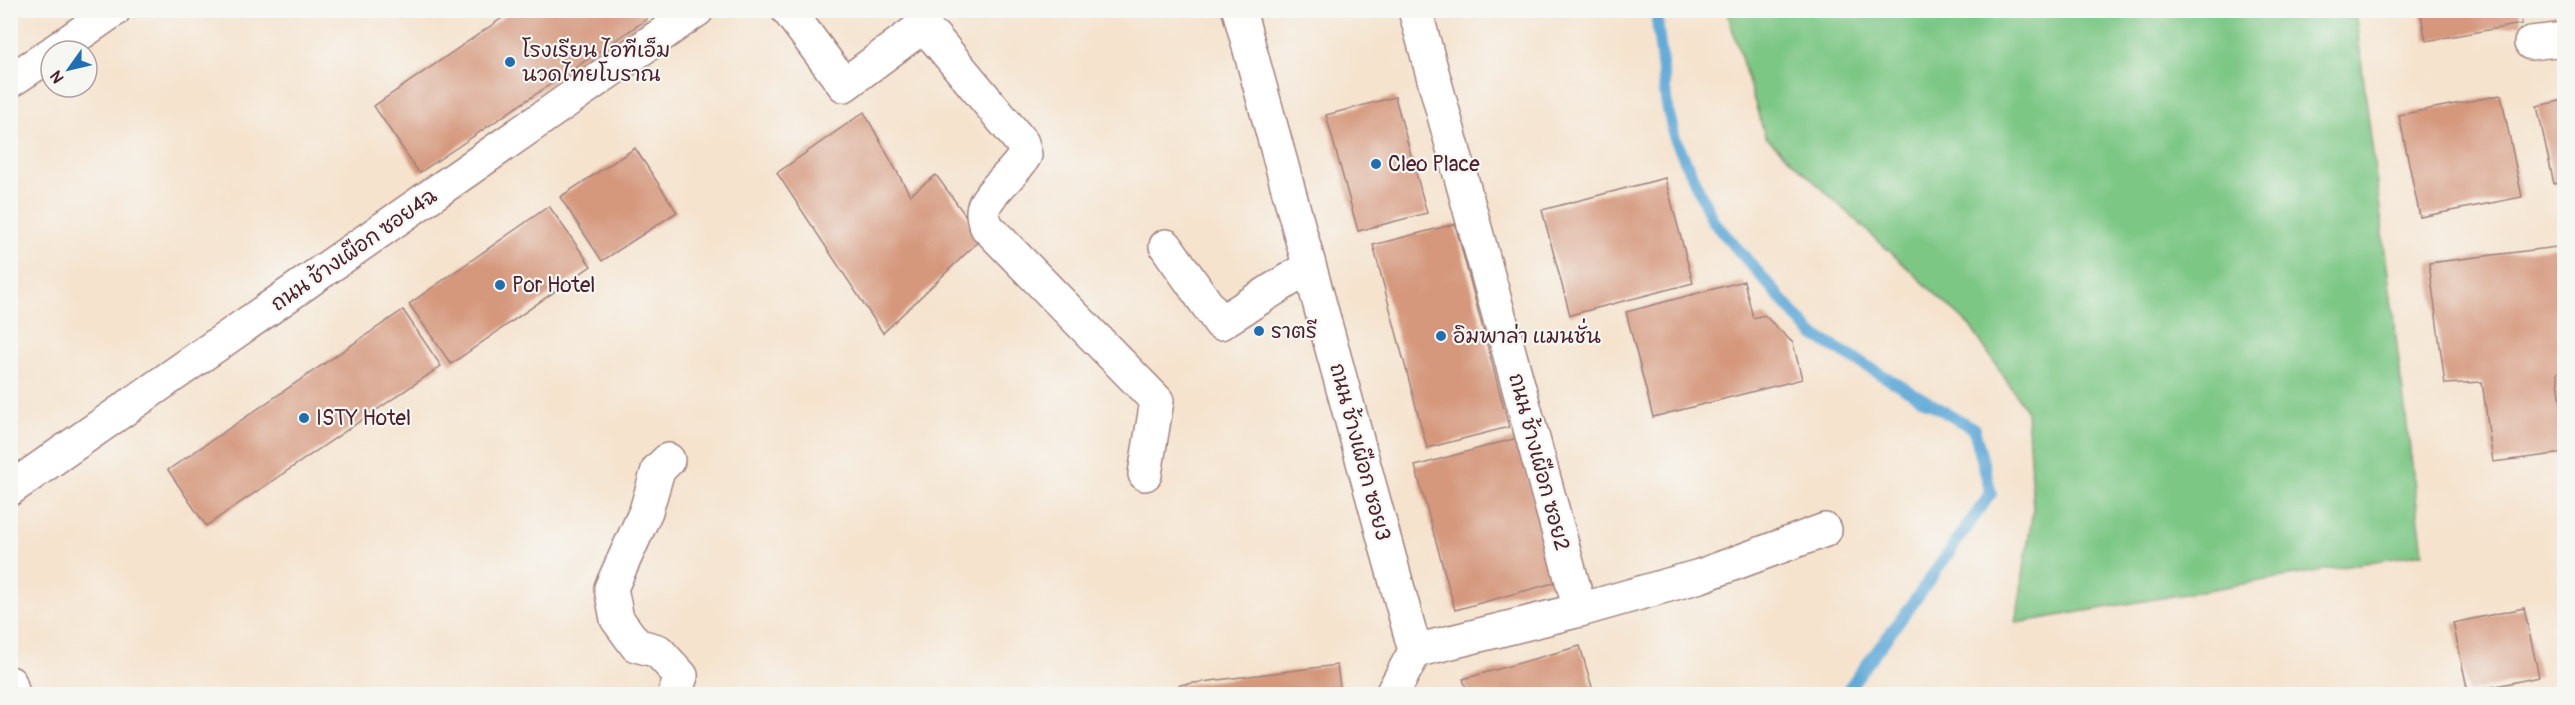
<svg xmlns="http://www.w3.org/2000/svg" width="2575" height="705" font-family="Pangolin,'Playpen Sans Thai',sans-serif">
  <rect width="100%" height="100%" fill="#f6f6f2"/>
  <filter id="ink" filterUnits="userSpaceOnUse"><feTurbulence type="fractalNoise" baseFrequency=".0167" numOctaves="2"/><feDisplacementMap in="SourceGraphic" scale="12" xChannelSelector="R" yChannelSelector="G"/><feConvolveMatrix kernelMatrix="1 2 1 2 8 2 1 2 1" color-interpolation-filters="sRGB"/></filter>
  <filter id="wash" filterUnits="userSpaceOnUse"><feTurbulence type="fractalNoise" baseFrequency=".008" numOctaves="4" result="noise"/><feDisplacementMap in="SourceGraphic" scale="24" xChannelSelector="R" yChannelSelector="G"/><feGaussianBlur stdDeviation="1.35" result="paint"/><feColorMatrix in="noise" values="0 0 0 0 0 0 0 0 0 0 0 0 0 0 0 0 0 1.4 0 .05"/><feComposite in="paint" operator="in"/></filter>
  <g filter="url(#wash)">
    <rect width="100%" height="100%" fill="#f5e3ce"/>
    <!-- green -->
    <path fill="#7dc785" stroke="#647358" stroke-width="1.5" d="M 1727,11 L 2355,11 L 2423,553 L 2016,623 L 2033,508 L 2027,411 L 1970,326 L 1765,136 Z"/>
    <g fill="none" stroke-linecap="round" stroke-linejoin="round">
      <!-- stream -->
      <path stroke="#5fa9d7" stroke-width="12" d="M 1656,10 L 1666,100 L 1674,136 L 1713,221 L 1812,334 L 1974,429 L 1991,493 L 1910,607 L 1846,692 L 1842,694"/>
    </g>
    <g id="blocks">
      <!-- building -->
      <path fill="#d5987d" d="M 514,10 L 641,10 L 647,19 L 419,173 L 374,106 Z
        M 2420,10 L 2519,10 L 2522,24 L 2426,41 Z
        M 2501,95 L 2522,197 L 2420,217 L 2399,115 Z
        M 1395,97 L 1427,213 L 1358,231 L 1326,115 Z
        M 2564,100 L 2564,182 L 2554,184 L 2537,106 Z
        M 864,112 L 910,195 L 936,175 L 982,238 L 883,333 L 777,173 Z
        M 635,148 L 677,212 L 602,261 L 560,197 Z
        M 1665,178 L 1693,283 L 1570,315 L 1542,210 Z
        M 549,206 L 591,266 L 451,364 L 409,304 Z
        M 1455,224 L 1509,427 L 1427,448 L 1373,245 Z
        M 2564,246 L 2564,370 L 2557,372 L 2564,428 L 2564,453 L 2493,462 L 2482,382 L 2445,384 L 2429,263 Z
        M 1744,281 L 1753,318 L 1764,315 L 1793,343 L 1802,379 L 1653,417 L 1626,312 Z
        M 403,310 L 441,366 L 206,526 L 168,470 Z
        M 1517,438 L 1557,582 L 1455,610 L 1415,466 Z
        M 2524,608 L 2539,677 L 2468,692 L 2453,623 Z
        M 1580,646 L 1594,694 L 1468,694 L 1463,679 Z
        M 1337,665 L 1341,694 L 1180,694 L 1179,685 Z"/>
    </g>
  </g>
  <g filter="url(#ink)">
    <use href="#blocks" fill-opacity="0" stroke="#a0817c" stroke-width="1.5"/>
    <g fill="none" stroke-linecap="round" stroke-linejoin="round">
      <defs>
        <path id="minor" d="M 788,10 L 844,85 L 915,32 L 921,30 L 934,37 L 1022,143 L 1025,155 C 1015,173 994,187 985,204 C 981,212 983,219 987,227 L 1157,401 L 1145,474
          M 1239,10 L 1415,651
          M 1415,10 L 1580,610 L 1415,651
          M 2531,43 L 2564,39
          M 55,51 L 114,10
          M 10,81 L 51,54
          M 1166,246 L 1220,323 L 1309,267
          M 668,460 L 658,470 L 646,511 L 611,588 L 617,619 L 636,645 L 658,651 L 681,676 L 675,694
          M 10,489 L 697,10
          M 1580,610 L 1700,576 L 1825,530
          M 10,683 L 13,694
          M 1392,694 L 1415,651"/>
      </defs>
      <!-- minor casing -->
      <use href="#minor" stroke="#a0817c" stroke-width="36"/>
      <!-- minor -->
      <use href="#minor" stroke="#fff" stroke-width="33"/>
    </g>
  </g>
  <!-- markers -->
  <g fill="#1f6fb2" stroke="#f6f6f2" stroke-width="2">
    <circle cx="510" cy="62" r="6"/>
    <circle cx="1376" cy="164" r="6"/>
    <circle cx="500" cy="285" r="6"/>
    <circle cx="1259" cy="331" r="6"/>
    <circle cx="1441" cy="336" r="6"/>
    <circle cx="304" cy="418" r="6"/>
  </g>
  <g text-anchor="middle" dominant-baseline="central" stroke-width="4.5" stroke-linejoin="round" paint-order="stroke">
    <!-- poi labels -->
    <g font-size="21" fill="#4a1f2b" stroke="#f6f6f2" text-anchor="start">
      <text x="522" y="50">โรงเรียน ไอทีเอ็ม<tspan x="522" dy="24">นวดไทยโบราณ</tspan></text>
      <text x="1388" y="164">Cleo Place</text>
      <text x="512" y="285">Por Hotel</text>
      <text x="1271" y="331">ราตรี</text>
      <text x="1453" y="336">อิมพาล่า แมนชั่น</text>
      <text x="316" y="418">ISTY Hotel</text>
    </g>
    <!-- street labels -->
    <g font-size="21" fill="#4a1f2b" stroke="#f6f6f2">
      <text transform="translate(354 250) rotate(-35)">ถนน ช้างเผือก ซอย4ฉ</text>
      <text transform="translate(1360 452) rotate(75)">ถนน ช้างเผือก ซอย3</text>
      <text transform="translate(1539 462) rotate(75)">ถนน ช้างเผือก ซอย2</text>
    </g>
  </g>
  <!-- margin -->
  <rect width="2575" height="705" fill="none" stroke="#f6f6f2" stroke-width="36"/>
  <!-- north arrow -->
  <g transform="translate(69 69) rotate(236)"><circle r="28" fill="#f6f6f2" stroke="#b1a0a2" stroke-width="1.5"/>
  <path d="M0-4.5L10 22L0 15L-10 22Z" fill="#1f6fb2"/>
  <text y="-9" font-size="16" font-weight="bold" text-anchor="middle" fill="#4a1f2b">N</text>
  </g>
</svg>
